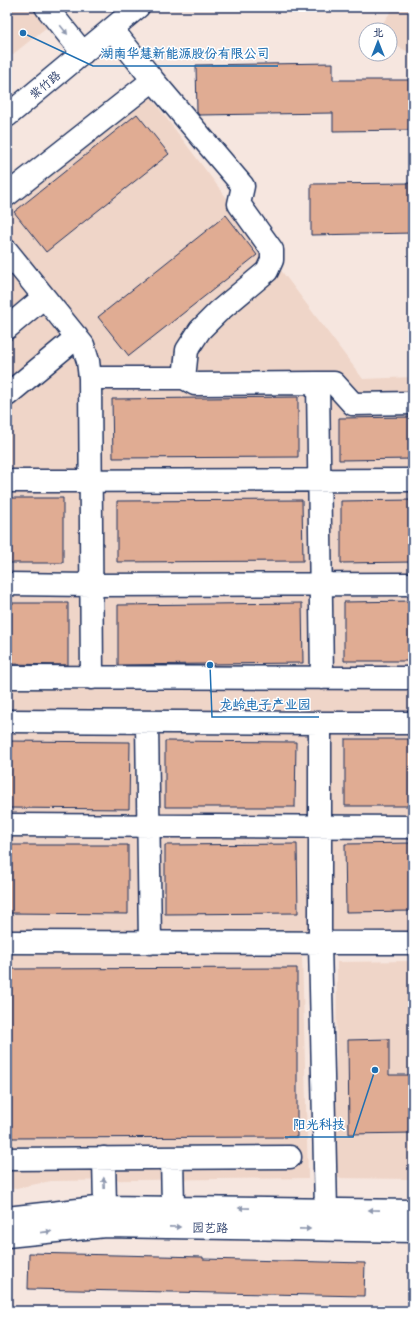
<svg xmlns="http://www.w3.org/2000/svg" width="420" height="1318" font-family="'Shantell Sans','LXGW WenKai TC',sans-serif">
  <rect width="100%" height="100%" fill="#f6e6df"/>
  <filter id="ink" filterUnits="userSpaceOnUse"><feTurbulence type="fractalNoise" baseFrequency=".025" numOctaves="2"/><feDisplacementMap in="SourceGraphic" scale="8" xChannelSelector="R" yChannelSelector="G"/><feConvolveMatrix kernelMatrix="1 2 1 2 8 2 1 2 1" color-interpolation-filters="sRGB"/></filter>
  <g filter="url(#ink)">
    <!-- built -->
    <path fill="#efd5c8" d="M 7,7 L 72,7 L 7,59 Z
      M 394,7 L 413,7 L 413,54 L 390,43 L 390,30 L 378,30 Z
      M 143,87 L 363,379 L 413,377 L 413,952 L 302,952 L 308,1178 L 51,1181 L 7,1190 L 7,196 Z
      M 413,961 L 413,1179 L 335,1178 L 337,962 Z"/>
    <!-- building -->
    <path fill="#e0ac93" stroke="#1b2f5e" d="M 333,63 L 333,80 L 409,80 L 409,99 L 413,99 L 413,130 L 333,131 L 333,113 L 199,115 L 197,112 L 196,65 Z
      M 137,114 L 169,154 L 46,252 L 14,212 Z
      M 413,183 L 413,233 L 311,235 L 311,184 Z
      M 226,215 L 257,255 L 129,356 L 98,317 Z
      M 298,397 L 298,457 L 113,458 L 112,399 Z
      M 413,417 L 413,459 L 339,460 L 339,418 Z
      M 7,498 L 63,498 L 63,563 L 7,563 Z
      M 302,500 L 303,561 L 117,562 L 117,501 Z
      M 413,500 L 413,562 L 341,563 L 341,501 Z
      M 413,601 L 413,661 L 344,661 L 344,602 Z
      M 7,603 L 68,603 L 68,665 L 7,664 Z
      M 302,603 L 303,663 L 118,665 L 118,605 Z
      M 345,739 L 413,739 L 413,806 L 345,806 Z
      M 7,741 L 130,742 L 129,809 L 7,808 Z
      M 165,741 L 296,742 L 295,807 L 165,807 Z
      M 413,843 L 413,911 L 346,912 L 345,844 Z
      M 297,844 L 298,913 L 165,914 L 165,845 Z
      M 7,845 L 128,845 L 128,914 L 7,913 Z
      M 297,968 L 297,1137 L 7,1138 L 7,969 Z
      M 389,1039 L 389,1075 L 413,1075 L 413,1133 L 349,1134 L 348,1040 Z
      M 29,1253 L 203,1257 L 203,1259 L 365,1263 L 364,1296 L 28,1289 Z"/>
    <g fill="none" stroke-linecap="round" stroke-linejoin="round">
      <defs>
        <path id="minor" d="M 46,7 L 83,53
          M 7,116 L 138,7
          M 7,195 L 153,80 L 112,29
          M 7,251 L 83,345 L 88,361 L 90,378 L 92,678
          M 7,328 L 44,297
          M 90,378 L 184,378 L 187,350 L 200,330 L 218,312 L 267,271 L 272,260 L 272,250 L 239,204 L 243,186 L 153,80
          M 184,378 L 195,384 L 318,383 L 322,678
          M 318,383 L 334,383 L 353,404 L 413,403
          M 7,395 L 77,337
          M 7,481 L 413,480
          M 7,584 L 91,585 L 413,584
          M 7,677 L 413,678
          M 7,721 L 320,723 L 413,723
          M 147,722 L 150,943
          M 320,723 L 320,943 L 326,1210
          M 7,825 L 413,827
          M 7,942 L 413,943
          M 104,1158 L 105,1207
          M 172,1158 L 173,1207
          M 7,1159 L 290,1157
          M 7,1218 L 105,1207 L 413,1211
          M 7,1236 L 105,1226 L 413,1231"/>
      </defs>
      <!-- minor casing -->
      <use href="#minor" stroke="#1b2f5e" stroke-width="25"/>
      <!-- minor -->
      <use href="#minor" stroke="#fff" stroke-width="22"/>
    </g>
    <!-- one-way arrows -->
    <defs><path id="oneway-solid" d="M-6-.8H1V-3.2L6.5 0L1 3.2V.8H-6Z"/></defs>
    <g fill="#8d97ae">
      <use href="#oneway-solid" transform="translate(64 30) rotate(51)"/>
      <use href="#oneway-solid" transform="translate(104 1183) rotate(-92)"/>
      <use href="#oneway-solid" transform="translate(244 1208) rotate(-179)"/>
      <use href="#oneway-solid" transform="translate(374 1210) rotate(-179)"/>
      <use href="#oneway-solid" transform="translate(175 1227) rotate(1)"/>
      <use href="#oneway-solid" transform="translate(305 1229) rotate(1)"/>
      <use href="#oneway-solid" transform="translate(46 1232) rotate(-6)"/>
    </g>
  </g>
  <g text-anchor="middle" dominant-baseline="central" stroke-width="3" stroke-linejoin="round" paint-order="stroke">
    <!-- street labels -->
    <g font-size="12" fill="#1b2f5e" stroke="#fff">
      <text transform="translate(45 85) rotate(-40)">紫竹路</text>
      <text transform="translate(210 1228) rotate(1)">园艺路</text>
    </g>
  </g>
  <!-- callouts -->
  <path fill="none" stroke="#1f6fb2" stroke-width="1.5" d="M23 33L93 66H278M210 665L212 717H319M375 1070L353 1137H285"/>
  <g fill="#1f6fb2" stroke="#fff" stroke-width="1.5">
    <circle cx="23" cy="33" r="4"/>
    <circle cx="210" cy="665" r="4"/>
    <circle cx="375" cy="1070" r="4"/>
  </g>
  <g font-size="13" text-anchor="middle" font-weight="bold" fill="#1f6fb2" stroke="#fff" stroke-width="3" stroke-linejoin="round" paint-order="stroke">
    <text x="185" y="58">湖南华慧新能源股份有限公司</text>
    <text x="265" y="709">龙岭电子产业园</text>
    <text x="319" y="1129">阳光科技</text>
  </g>
  <!-- margin -->
  <rect width="420" height="1318" fill="none" stroke="#fff" stroke-width="24"/>
  <rect x="12" y="12" width="396" height="1294" fill="none" stroke="#1b2f5e" stroke-width="1.5" filter="url(#ink)"/>
  <!-- north arrow -->
  <g transform="translate(378 42)"><circle r="19" fill="#ffffff" stroke="#a4acbf"/>
  <path d="M0-3L7 15L0 10L-7 15Z" fill="#1f6fb2"/>
  <text y="-6" font-size="11" font-weight="bold" text-anchor="middle" fill="#1b2f5e">北</text>
  </g>
</svg>
